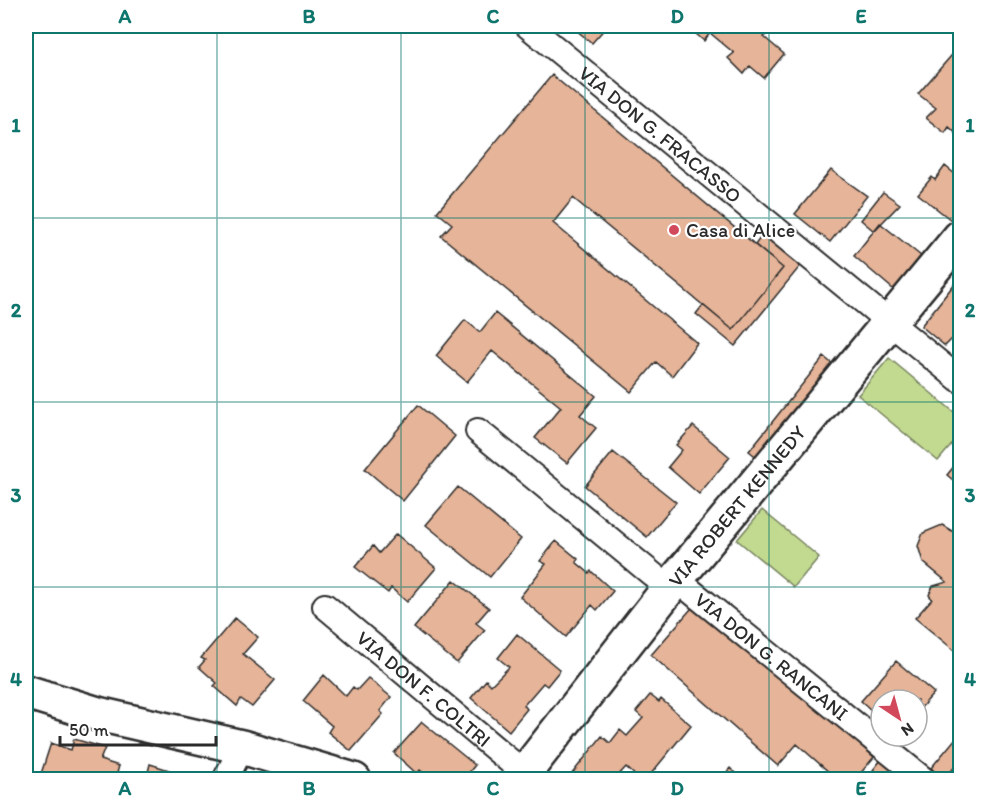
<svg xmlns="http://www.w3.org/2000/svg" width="986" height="805" font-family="Itim,sans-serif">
  <rect width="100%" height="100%" fill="#fff"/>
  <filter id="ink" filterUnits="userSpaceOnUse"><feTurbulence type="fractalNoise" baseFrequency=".0167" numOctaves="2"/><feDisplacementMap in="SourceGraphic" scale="12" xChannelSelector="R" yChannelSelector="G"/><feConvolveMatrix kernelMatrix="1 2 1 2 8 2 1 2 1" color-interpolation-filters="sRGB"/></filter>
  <g filter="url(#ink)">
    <!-- green -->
    <path fill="#c2da90" stroke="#76825e" stroke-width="1.5" d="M 889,358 L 960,417 L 960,435 L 938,461 L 858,395 Z
      M 762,510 L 819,557 L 794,587 L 737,540 Z"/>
    <!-- building -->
    <path fill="#e6b498" stroke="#2b2b2b" stroke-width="1.5" d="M 571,26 L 607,26 L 592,43 Z
      M 687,26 L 773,26 L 764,37 L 784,54 L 764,78 L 750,66 L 744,74 L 728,58 L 734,53 L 710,33 L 704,41 Z
      M 958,48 L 960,51 L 960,137 L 949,127 L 945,133 L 926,118 L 936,108 L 918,94 Z
      M 552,75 L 783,268 L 733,330 L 573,198 L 553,223 L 697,343 L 672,376 L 656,362 L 631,392 L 441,236 L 452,224 L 437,212 Z
      M 945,166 L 960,178 L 960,208 L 951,220 L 918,194 L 932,177 L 935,180 Z
      M 831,170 L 867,196 L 830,242 L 795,214 Z
      M 883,192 L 900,204 L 874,231 L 861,220 Z
      M 880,223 L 921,256 L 894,290 L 854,256 Z
      M 762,235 L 802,264 L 735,346 L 696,314 L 703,305 L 733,330 L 783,268 L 755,245 Z
      M 960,277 L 960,339 L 956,335 L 945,346 L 921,326 Z
      M 495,313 L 596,396 L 580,415 L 596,428 L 567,463 L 535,438 L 561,407 L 492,351 L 467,382 L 436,356 L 465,320 L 480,332 Z
      M 824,357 L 835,366 L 759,459 L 749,451 Z
      M 418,405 L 455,436 L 403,501 L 365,469 Z
      M 693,426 L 730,457 L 699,494 L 668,467 L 682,450 L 676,445 Z
      M 613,452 L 676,502 L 647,537 L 585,486 Z
      M 960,459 L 960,486 L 947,475 Z
      M 458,487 L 521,539 L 490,577 L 426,525 Z
      M 942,525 L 960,536 L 960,655 L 915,618 L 932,599 L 929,595 L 933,586 L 947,582 L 923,562 L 918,546 L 923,533 Z
      M 396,534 L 436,568 L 407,602 L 391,588 L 388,593 L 355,567 L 373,546 L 379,553 Z
      M 556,541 L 578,559 L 576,562 L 589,573 L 591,571 L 613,591 L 597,610 L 592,605 L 566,637 L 520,597 L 546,564 L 540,561 Z
      M 454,580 L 489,608 L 476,623 L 485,630 L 457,663 L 414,628 Z
      M 697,602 L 874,757 L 855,780 L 838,780 L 797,744 L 778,766 L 651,655 Z
      M 235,618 L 258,637 L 243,654 L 275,680 L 252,707 L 241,699 L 237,706 L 214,686 L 217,683 L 199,667 L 205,660 L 201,658 Z
      M 517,634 L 560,670 L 547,686 L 543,683 L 524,705 L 527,709 L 509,731 L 471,698 L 486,680 L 491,685 L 509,667 L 498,658 Z
      M 896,661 L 934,693 L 917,712 L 917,700 L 881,700 L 881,719 L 861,701 Z
      M 324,675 L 346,696 L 353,687 L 357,690 L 368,678 L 391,697 L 380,711 L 383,714 L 351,751 L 328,732 L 332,726 L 303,701 Z
      M 650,695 L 659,702 L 661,699 L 691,725 L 646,780 L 640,780 L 626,767 L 614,780 L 567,780 L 602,736 L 610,743 L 620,730 L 627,736 L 643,718 L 636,712 Z
      M 422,722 L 475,765 L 463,780 L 452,780 L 444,774 L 442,778 L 436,774 L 431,779 L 420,770 L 417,774 L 394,753 Z
      M 956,738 L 960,742 L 960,760 L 944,780 L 931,768 Z
      M 74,739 L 105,748 L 100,760 L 119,766 L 115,780 L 39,780 L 51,743 L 71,750 Z
      M 885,755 L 915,780 L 885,780 L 873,770 Z
      M 150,764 L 169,770 L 165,780 L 146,780 Z
      M 730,768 L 742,780 L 720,780 Z"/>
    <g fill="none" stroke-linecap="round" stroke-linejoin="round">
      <defs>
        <g id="street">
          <path id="s1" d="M 528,26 L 960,380"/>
          <path d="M 478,431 L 669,588"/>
          <path id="s2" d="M 676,579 L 924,780"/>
          <path id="s3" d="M 325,606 L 524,773"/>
          <path d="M 225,780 L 242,747"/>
        </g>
        <g id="secondary">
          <path d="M 26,692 L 98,714 L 242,747 L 354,780"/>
          <path id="s4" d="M 519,780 L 669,588 L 960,237"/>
        </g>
      </defs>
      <!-- street casing -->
      <use href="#street" stroke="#2b2b2b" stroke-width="28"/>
      <!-- secondary casing -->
      <use href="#secondary" stroke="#2b2b2b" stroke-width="38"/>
      <!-- street -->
      <use href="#street" stroke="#fff" stroke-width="24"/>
      <!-- secondary -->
      <use href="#secondary" stroke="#fff" stroke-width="33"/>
    </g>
  </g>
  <!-- grid -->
  <path fill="none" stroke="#0f766e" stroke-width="1.5" stroke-opacity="0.55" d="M 217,26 L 217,780M 401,26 L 401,780M 585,26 L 585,780M 769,26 L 769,780M 26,218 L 960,218M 26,402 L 960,402M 26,587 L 960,587"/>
  <!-- markers -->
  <circle fill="#d1495b" stroke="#fff" stroke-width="2" cx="674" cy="230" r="6"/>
  <g text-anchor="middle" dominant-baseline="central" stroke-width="4.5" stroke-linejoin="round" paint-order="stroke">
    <!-- street labels -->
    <g font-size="20" fill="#2b2b2b" stroke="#fff">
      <text stroke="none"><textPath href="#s1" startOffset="171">VIA DON G. FRACASSO</textPath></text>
      <text stroke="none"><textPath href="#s4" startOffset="350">VIA ROBERT KENNEDY</textPath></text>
      <text stroke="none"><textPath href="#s2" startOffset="123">VIA DON G. RANCANI</textPath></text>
      <text stroke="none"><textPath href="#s3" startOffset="129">VIA DON F. COLTRI</textPath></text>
    </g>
    <!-- poi labels -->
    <g font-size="20" fill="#2b2b2b" stroke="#fff" text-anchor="start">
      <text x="686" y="230">Casa di Alice</text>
    </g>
  </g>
  <!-- margin -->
  <rect width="986" height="805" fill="none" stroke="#fff" stroke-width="66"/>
  <!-- north arrow -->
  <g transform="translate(899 718) rotate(144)"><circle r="28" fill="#ffffff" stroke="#aaaaaa" stroke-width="1.5"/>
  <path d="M0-4.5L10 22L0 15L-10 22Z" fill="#d1495b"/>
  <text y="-9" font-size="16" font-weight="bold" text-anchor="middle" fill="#2b2b2b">N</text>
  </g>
  <!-- scale -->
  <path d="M60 736v9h156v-9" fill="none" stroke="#2b2b2b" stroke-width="3"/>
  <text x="69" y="736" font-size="18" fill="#2b2b2b" stroke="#ffffff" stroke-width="4.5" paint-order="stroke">50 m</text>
  <rect x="33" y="33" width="920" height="739" fill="none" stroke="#0f766e" stroke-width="2"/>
  <g font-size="20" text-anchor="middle" font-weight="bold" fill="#0f766e">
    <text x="125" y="23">A</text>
    <text x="309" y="23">B</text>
    <text x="493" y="23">C</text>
    <text x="677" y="23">D</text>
    <text x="861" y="23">E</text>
    <text x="16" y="132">1</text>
    <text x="970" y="132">1</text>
    <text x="16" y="317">2</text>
    <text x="970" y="317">2</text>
    <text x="16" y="502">3</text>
    <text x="970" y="502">3</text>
    <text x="16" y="686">4</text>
    <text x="970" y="686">4</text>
    <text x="125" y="795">A</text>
    <text x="309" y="795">B</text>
    <text x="493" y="795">C</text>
    <text x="677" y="795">D</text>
    <text x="861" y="795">E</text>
  </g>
</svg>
